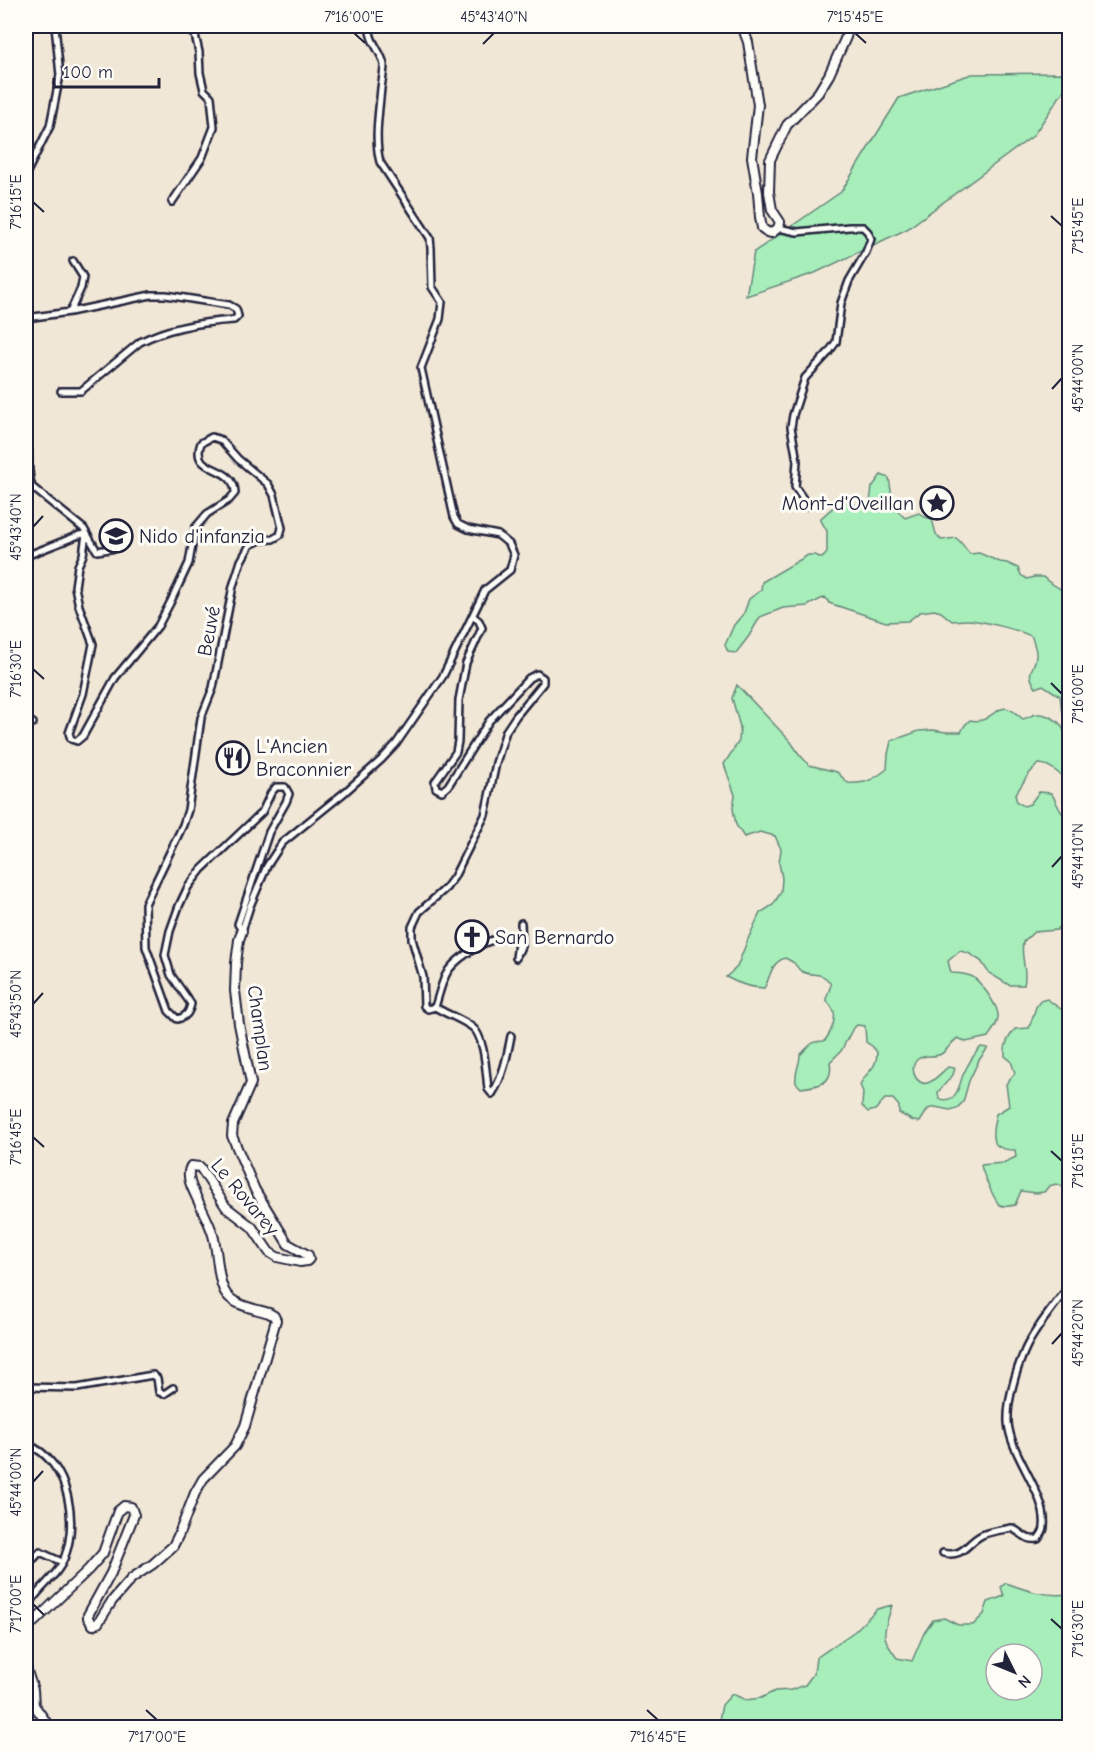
<svg xmlns="http://www.w3.org/2000/svg" width="1095" height="1753" font-family="'Comic Neue',sans-serif">
  <rect width="100%" height="100%" fill="#f1e7d6"/>
  <filter id="ink" filterUnits="userSpaceOnUse"><feTurbulence type="fractalNoise" baseFrequency=".0167" numOctaves="2"/><feDisplacementMap in="SourceGraphic" scale="12" xChannelSelector="R" yChannelSelector="G"/><feConvolveMatrix kernelMatrix="1 2 1 2 8 2 1 2 1" color-interpolation-filters="sRGB"/></filter>
  <g filter="url(#ink)">
    <!-- green -->
    <path fill="#a7eeba" stroke="#64887a" stroke-width="1.5" fill-rule="evenodd" d="M 1069,73 L 1069,83 L 1033,136 L 907,229 L 815,273 L 746,296 L 754,252 L 841,192 L 899,98 L 972,74 Z
      M 881,475 L 889,478 C 891,492 893,509 905,518 L 919,513 L 925,517 L 932,519 L 936,534 L 941,540 L 956,538 C 962,542 965,549 970,554 L 979,553 L 1000,562 L 1007,563 L 1018,568 L 1021,575 L 1027,579 L 1034,577 L 1043,577 C 1053,588 1061,584 1069,600 L 1069,718 C 1061,714 1061,704 1060,696 L 1043,685 L 1036,688 C 1024,669 1035,671 1036,656 C 1037,649 1033,643 1032,637 C 1021,630 979,620 966,620 C 961,620 956,621 952,621 L 941,612 L 934,610 L 920,612 L 908,621 L 886,622 L 829,603 L 825,597 L 807,606 L 783,608 L 760,617 L 749,636 L 736,653 L 728,652 L 725,645 L 734,625 L 744,613 L 749,599 L 761,590 L 762,582 L 808,555 L 815,555 L 822,558 L 827,553 L 827,531 L 820,519 L 837,504 L 844,501 L 865,508 L 870,502 L 872,487 Z
      M 737,685 L 791,742 L 799,754 L 809,765 L 837,772 L 848,783 C 866,784 873,780 887,769 L 888,754 L 891,741 L 919,731 L 933,730 L 946,732 L 961,732 L 965,725 L 970,720 C 975,721 980,721 985,719 C 993,715 1002,704 1011,710 C 1015,712 1019,716 1023,719 C 1028,718 1033,714 1037,714 C 1047,713 1062,722 1064,731 L 1069,735 L 1069,777 L 1064,778 C 1055,770 1049,764 1038,764 L 1028,775 L 1015,795 L 1017,802 L 1024,806 L 1030,804 L 1039,792 L 1051,793 C 1057,801 1058,811 1066,817 L 1069,816 L 1069,919 L 1062,924 L 1057,930 L 1034,932 L 1023,942 C 1020,958 1028,970 1024,985 L 1009,985 L 989,973 L 981,961 L 968,953 L 960,951 L 948,961 L 951,973 C 957,973 965,974 971,976 C 979,979 998,1006 998,1015 C 999,1023 992,1031 988,1037 L 966,1042 L 958,1038 C 951,1042 948,1050 941,1054 C 934,1058 925,1054 918,1059 C 907,1067 917,1089 930,1082 C 936,1079 943,1071 948,1067 L 955,1068 L 953,1075 L 938,1092 L 939,1099 C 943,1100 949,1100 953,1097 C 959,1092 960,1082 963,1075 C 967,1066 974,1054 981,1047 L 988,1048 L 979,1060 L 969,1081 L 963,1102 L 957,1108 L 950,1110 L 935,1107 L 928,1109 L 920,1122 L 913,1121 L 899,1113 L 899,1106 L 893,1099 L 885,1099 L 875,1110 L 868,1112 L 862,1106 L 863,1092 L 860,1085 C 866,1071 877,1070 877,1052 L 872,1046 L 866,1042 L 865,1026 L 857,1025 L 852,1030 L 841,1051 L 830,1062 C 834,1084 819,1086 801,1088 L 796,1083 C 794,1073 800,1065 800,1055 C 810,1046 810,1041 824,1041 C 830,1035 836,1021 834,1012 C 833,1008 828,1003 826,999 L 831,985 C 822,969 813,978 801,971 C 798,969 796,965 794,963 C 793,962 787,959 785,958 C 770,963 771,977 764,988 C 750,988 739,984 726,977 L 737,967 L 748,939 L 760,913 L 773,905 L 781,892 L 782,878 L 779,863 L 781,849 L 775,836 L 760,832 L 744,837 L 736,825 L 733,809 L 735,795 L 724,764 L 739,741 L 740,727 L 732,698 Z
      M 1047,999 L 1065,1012 L 1069,1012 L 1069,1176 L 1068,1181 L 1063,1187 L 1056,1184 L 1049,1186 L 1044,1192 L 1036,1193 L 1021,1191 L 1015,1205 C 1011,1206 1005,1207 1000,1205 C 995,1202 982,1172 981,1165 L 1003,1163 L 1016,1157 L 1015,1150 C 988,1150 991,1135 996,1114 L 1009,1106 L 1006,1084 L 1015,1073 L 1011,1061 L 1005,1056 C 1004,1044 1008,1038 1015,1029 L 1029,1028 L 1036,1007 L 1040,1001 Z
      M 1006,1583 C 1028,1591 1046,1597 1069,1594 L 1069,1727 L 706,1727 L 719,1720 L 722,1705 L 732,1694 L 746,1700 L 761,1698 L 775,1691 L 791,1690 L 805,1685 L 814,1673 L 816,1658 L 855,1631 L 877,1609 L 892,1605 C 885,1632 878,1633 897,1658 L 912,1661 L 924,1633 L 933,1620 L 944,1618 L 958,1625 L 973,1625 L 984,1614 L 988,1602 L 1004,1596 L 1001,1587 ZM 996,1654 L 1032,1654 L 1032,1690 L 996,1690 Z"/>
    <g fill="none" stroke-linecap="round" stroke-linejoin="round">
      <!-- stream -->
      <path stroke="#608ca3" stroke-width="2" d="M 26,1720 L 37,1723"/>
      <defs>
        <path id="street" d="M 26,174 L 50,126 L 60,75 L 55,26
          M 172,202 L 202,158 L 214,127 L 211,97 L 204,90 L 200,73 L 199,52 L 195,35 L 181,26
          M 778,228 L 797,232 L 849,227 L 863,227 L 868,232 L 871,239 L 866,252 L 849,281 L 841,303 L 836,342 L 829,352 L 805,378 L 793,415 L 791,427 L 797,461 L 795,487 L 808,506
          M 26,255 L 29,266 L 26,282
          M 70,312 L 81,288 L 83,277 L 73,261
          M 26,318 L 70,312 L 151,295 L 166,295 L 229,305 L 236,309 L 238,316 L 234,320 C 202,322 169,327 140,342 L 81,391 L 61,391
          M 26,436 C 31,453 26,470 32,487 L 84,529 L 97,551 L 116,548
          M 26,556 L 79,535 L 86,534 L 83,555 L 78,566 L 75,587 L 79,606 L 93,644 L 83,694 L 69,733 L 71,739 L 77,741 L 83,736 L 115,678 L 158,626 L 170,603 L 189,563 L 195,528 L 207,514 L 229,500 L 235,493 C 235,463 189,475 201,443 L 212,437 L 221,440 L 238,459 L 268,484 L 274,495 L 282,528 L 280,535 L 273,539 L 260,540 L 250,545 L 241,561 L 233,586 L 213,688 L 201,718 L 188,810 L 183,825 L 145,904 L 146,947 L 169,1011 L 177,1019 C 186,1017 189,1013 191,1004 L 171,975 L 165,955 L 170,931 L 179,906 L 188,887 L 202,869 L 262,812 L 271,793 L 276,787 L 285,787 L 289,794 L 286,802 L 269,832 L 238,924 L 242,931
          M 26,613 L 27,618
          M 473,616 L 479,621 L 482,628 L 466,663 L 459,700 L 458,741 L 456,752 L 435,782 L 436,788 L 442,791 L 448,786 L 489,721 L 529,678 L 537,674 L 543,678 L 543,683 L 516,716 L 506,731 L 496,763 L 485,815 L 454,877 L 446,888 L 419,912 L 412,927 L 412,939 L 423,977 L 424,1006 L 428,1009 L 435,1007 C 446,1014 461,1019 472,1027 C 485,1036 486,1073 488,1089 L 492,1094 C 503,1077 507,1057 511,1036
          M 26,719 L 33,723
          M 242,931 L 250,906 L 267,866 L 282,843 L 345,792 L 381,760 L 396,744 L 443,676 L 485,590 L 510,570 L 514,555 L 509,544 L 498,535 L 468,529 L 458,524 L 454,517 L 421,368 L 440,319 L 442,302 L 432,287 L 431,248 L 430,238 L 380,162 C 374,139 379,112 381,88 C 382,81 384,72 384,65 C 382,51 368,41 370,26
          M 519,951 L 522,944 L 521,923
          M 435,1007 C 439,995 442,980 448,971 C 458,956 502,926 518,943 L 516,958
          M 26,1387 L 77,1388 L 153,1375 L 157,1378 L 159,1392 L 164,1394 L 173,1388
          M 26,1444 C 70,1459 81,1528 61,1565 C 50,1584 32,1592 26,1614
          M 943,1553 C 964,1558 966,1543 982,1535 C 991,1531 1002,1530 1012,1528 C 1022,1533 1026,1541 1038,1539 C 1041,1535 1044,1532 1044,1527 C 1048,1495 1010,1456 1008,1422 C 1007,1401 1016,1370 1025,1350 C 1033,1331 1056,1303 1070,1285
          M 26,1567 L 40,1552 L 62,1562"/>
        <path id="secondary" d="M 742,26 L 748,42 L 758,105 L 752,157 L 758,193 L 760,217 L 762,228 L 767,232 L 772,233 L 778,228 L 780,222 L 772,210 L 769,192 L 770,160 L 787,125 L 818,93 L 829,75 L 846,37 L 849,26
          M 26,1626 L 34,1622 L 88,1570 L 103,1553 L 118,1511 L 124,1506 L 131,1507 L 134,1515 L 111,1573 L 88,1615 L 88,1618 L 93,1625 L 98,1623 L 112,1601 L 132,1578 L 153,1564 L 173,1546 L 179,1534 L 195,1493 L 203,1479 L 235,1446 L 245,1426 L 276,1320 L 274,1316 L 269,1313 C 256,1309 236,1306 227,1295 C 217,1283 218,1251 213,1235 C 209,1221 200,1206 194,1192 C 190,1184 186,1174 191,1166 L 200,1167 L 226,1207 L 252,1227 L 269,1252 L 277,1257 L 300,1262 L 307,1261 L 309,1259 L 308,1255 L 288,1244 L 255,1190 L 232,1136 L 233,1124 L 251,1083 L 239,1024 L 235,991 L 236,963 L 239,940 L 242,931
          M 26,1668 L 33,1690 L 34,1705 L 46,1722 L 46,1728
          M 26,1725 L 36,1728"/>
      </defs>
      <!-- street casing -->
      <use href="#street" stroke="#22223b" stroke-width="10"/>
      <!-- secondary casing -->
      <use href="#secondary" stroke="#22223b" stroke-width="12"/>
      <!-- street -->
      <use href="#street" stroke="#fdfcf7" stroke-width="5"/>
      <!-- secondary -->
      <use href="#secondary" stroke="#fdfcf7" stroke-width="8"/>
    </g>
  </g>
  <!-- ticks -->
  <path fill="none" stroke="#22223b" stroke-width="2" d="M 354,33 L 365,43M 855,33 L 866,43M 483,44 L 494,33M 33,202 L 44,212M 1051,216 L 1062,226M 1052,389 L 1062,378M 33,527 L 43,516M 33,669 L 44,679M 1051,683 L 1062,694M 1052,867 L 1062,856M 33,1004 L 43,993M 33,1137 L 44,1147M 1051,1151 L 1062,1161M 1052,1344 L 1062,1333M 33,1482 L 43,1471M 33,1604 L 44,1615M 1051,1619 L 1062,1629M 146,1710 L 157,1720M 647,1710 L 658,1720"/>
  <!-- icons -->
  <defs>
    <symbol id="sight-ring" viewBox="-11 -11 22 22"><circle r="9.5" fill="#fdfcf7" stroke="#22223b" stroke-width="1.5"/><path d="M0-6L1.8-2.2L6-1.7L2.9 1.2L3.7 5.4L0 3.3L-3.7 5.4L-2.9 1.2L-6-1.7L-1.8-2.2Z" fill="#22223b"/></symbol>
    <symbol id="school-ring" viewBox="-11 -11 22 22"><circle r="9.5" fill="#fdfcf7" stroke="#22223b" stroke-width="1.5"/><path d="M0-5L7-2L0 1L-7-2ZM-4 1L0 2.5L4 1V4Q0 6-4 4Z" fill="#22223b"/></symbol>
    <symbol id="restaurant-ring" viewBox="-11 -11 22 22"><circle r="9.5" fill="#fdfcf7" stroke="#22223b" stroke-width="1.5"/><path d="M-5-6h1v4h1v-4h1v4h1v-4h1v5L-1.5 .5V6h-2V.5L-5-1ZM5-6V6H3V1.5H1.5Q1.5-4 5-6Z" fill="#22223b"/></symbol>
    <symbol id="church-ring" viewBox="-11 -11 22 22"><circle r="9.5" fill="#fdfcf7" stroke="#22223b" stroke-width="1.5"/><path d="M-1.2-6h2.4v3.5h3.3v2.4h-3.3V6h-2.4V-.1h-3.3v-2.4h3.3Z" fill="#22223b"/></symbol>
  </defs>
  <g fill-rule="evenodd">
    <use href="#sight-ring" x="918" y="484" width="38" height="38"/>
    <use href="#school-ring" x="97" y="517" width="38" height="38"/>
    <use href="#restaurant-ring" x="214" y="739" width="38" height="38"/>
    <use href="#church-ring" x="453" y="918" width="38" height="38"/>
  </g>
  <g text-anchor="middle" dominant-baseline="central" stroke-width="6" stroke-linejoin="round" paint-order="stroke">
    <!-- poi labels -->
    <g font-size="20" fill="#22223b" stroke="#fdfcf7" text-anchor="start">
      <text x="914" y="503" text-anchor="end">Mont-d'Oveillan</text>
      <text x="139" y="536">Nido d'infanzia</text>
      <text x="256" y="746">L'Ancien<tspan x="256" dy="23">Braconnier</tspan></text>
      <text x="495" y="937">San Bernardo</text>
    </g>
    <!-- street labels -->
    <g font-size="20" fill="#22223b" stroke="#fdfcf7">
      <text transform="translate(209 631) rotate(-79)">Beuvé</text>
      <text transform="translate(260 1028) rotate(82)">Champlan</text>
      <text transform="translate(245 1197) rotate(50)">Le Rovarey</text>
    </g>
  </g>
  <!-- margin -->
  <rect width="1095" height="1753" fill="none" stroke="#fdfcf7" stroke-width="66"/>
  <!-- north arrow -->
  <g transform="translate(1014 1672) rotate(133)"><circle r="28" fill="#fdfcf7" stroke="#a5a5ac" stroke-width="1.5"/>
  <path d="M0-4.5L10 22L0 15L-10 22Z" fill="#22223b"/>
  <text y="-9" font-size="16" font-weight="bold" text-anchor="middle" fill="#22223b">N</text>
  </g>
  <!-- scale -->
  <path d="M54 78v9h105v-9" fill="none" stroke="#22223b" stroke-width="3"/>
  <text x="63" y="78" font-size="18" fill="#22223b" stroke="#fdfcf7" stroke-width="4.5" paint-order="stroke">100 m</text>
  <rect x="33" y="33" width="1029" height="1687" fill="none" stroke="#22223b" stroke-width="2"/>
  <g font-size="15" text-anchor="middle" fill="#22223b">
    <text x="354" y="22">7°16'00"E</text>
    <text x="494" y="22">45°43'40"N</text>
    <text x="855" y="22">7°15'45"E</text>
    <text transform="translate(16 202) rotate(-90)" y="5">7°16'15"E</text>
    <text transform="translate(1078 226) rotate(-90)" y="5">7°15'45"E</text>
    <text transform="translate(1078 378) rotate(-90)" y="5">45°44'00"N</text>
    <text transform="translate(16 527) rotate(-90)" y="5">45°43'40"N</text>
    <text transform="translate(16 669) rotate(-90)" y="5">7°16'30"E</text>
    <text transform="translate(1078 694) rotate(-90)" y="5">7°16'00"E</text>
    <text transform="translate(1078 856) rotate(-90)" y="5">45°44'10"N</text>
    <text transform="translate(16 1004) rotate(-90)" y="5">45°43'50"N</text>
    <text transform="translate(16 1137) rotate(-90)" y="5">7°16'45"E</text>
    <text transform="translate(1078 1161) rotate(-90)" y="5">7°16'15"E</text>
    <text transform="translate(1078 1333) rotate(-90)" y="5">45°44'20"N</text>
    <text transform="translate(16 1482) rotate(-90)" y="5">45°44'00"N</text>
    <text transform="translate(16 1604) rotate(-90)" y="5">7°17'00"E</text>
    <text transform="translate(1078 1629) rotate(-90)" y="5">7°16'30"E</text>
    <text x="157" y="1742">7°17'00"E</text>
    <text x="658" y="1742">7°16'45"E</text>
  </g>
</svg>
